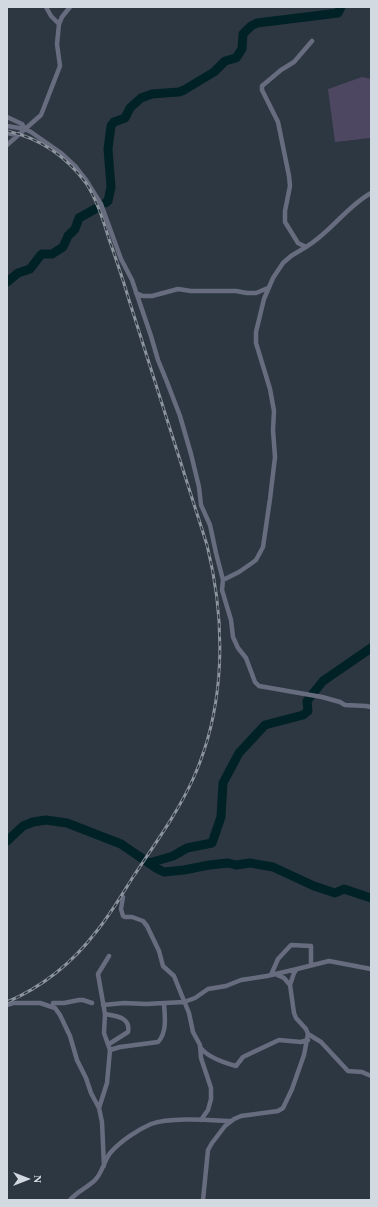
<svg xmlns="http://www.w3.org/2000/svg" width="378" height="1207" font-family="Georgia,serif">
  <rect width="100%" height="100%" fill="#2d3742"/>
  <!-- green -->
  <path fill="#4e4761" d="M 362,77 L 371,79 L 371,138 L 335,142 L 328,89 Z"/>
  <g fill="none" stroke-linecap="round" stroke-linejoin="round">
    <!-- river -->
    <path stroke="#002226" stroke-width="9" d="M 105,203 L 108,201 L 111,187 L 108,149 L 111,126 L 114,122 L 125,118 L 130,108 L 141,98 L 152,94 L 179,92 L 184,90 L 214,72 L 225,61 L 236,58 L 242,49 L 243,34 L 251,26 L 257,23 L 338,13 L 341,7
      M 7,282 L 18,273 L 30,269 L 40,256 L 42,254 L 52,254 L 63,247 L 68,236 L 75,229 L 79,218 L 95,209
      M 7,841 L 23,826 L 33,822 L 46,820 L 67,823 L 121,844 L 156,868 L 164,872 L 184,870 L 209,865 L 228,863 L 236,865 L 250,863 L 273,867 L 314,886 L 335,893 L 344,889 L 371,898
      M 149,863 L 173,856 L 187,848 L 212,843 L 221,817 L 223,783 L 239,753 L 265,725 L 303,715 L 308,711 L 307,701 L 323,681 L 371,648"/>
    <!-- minor -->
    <path stroke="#676c7f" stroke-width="4.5" d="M 46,7 L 51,16 L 59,24
      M 312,41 L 294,62 L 281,70 L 262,86 L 262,90 L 278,122 L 289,176 L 290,186 L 285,211 L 285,222 L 298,243 L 306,247 C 331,232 346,207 371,193
      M 7,117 L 22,124 L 25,129
      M 7,126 L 25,129 L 31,132 L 61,153 L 75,166 L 86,180 L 101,204 L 121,259 L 132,280 L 151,336 L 158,360 L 167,382 L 180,416 L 191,454 L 199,487 L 201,505 L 210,525 L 216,553 L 223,580 L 222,590 L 231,620 L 233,637 L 238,648 L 246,658 L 255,682 L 259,686 L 322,697 L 340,702 L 345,705 L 366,706 L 371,707
      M 7,133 L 17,135
      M 7,145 L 41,115 L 60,66 L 57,44 L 59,24 L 62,17 L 70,7
      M 136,293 L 143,296 L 152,296 L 178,289 L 191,291 L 236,291 L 247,293 L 256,293 L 268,288
      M 223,580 L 239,572 L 252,563 L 256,560 L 263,547 L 270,499 L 275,457 L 273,430 L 274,411 L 270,389 L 256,343 L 256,332 L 264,299 L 273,278 L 283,263 L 291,256 L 306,247
      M 123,897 L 121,909 L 123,916 L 125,917 L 132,917 L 143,921 L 147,926 L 159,951 L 163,966 L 174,976 L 180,991 L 189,1013 L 193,1032 L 200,1045 L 201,1058 L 211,1088 L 211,1099 L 208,1110 L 201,1120
      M 275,974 L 284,978 L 290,985
      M 271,975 L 278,959 L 291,945 L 311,946 L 311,965
      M 53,1003 L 64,1003 L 79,1000 L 83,1000 L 92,1003
      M 7,1005 L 13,1003 L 40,1003 L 55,1008 L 60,1015 L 70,1036 L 77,1060 L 86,1078 L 91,1093 L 99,1108 L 102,1122 L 104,1166
      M 103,1005 L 124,1003 L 146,1004 L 184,1002 L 195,998 L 208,989 L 226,986 L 241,980 L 267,976 L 297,969
      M 105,1014 C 116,1016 131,1017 128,1032 L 109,1044
      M 308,1034 L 321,1042 L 348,1071 L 362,1072 L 371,1076
      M 200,1047 C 207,1057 225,1063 236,1066 L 243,1057 L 279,1040 L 301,1042 L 308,1040
      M 110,1050 L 120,1047 L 158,1042 C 167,1033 165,1017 164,1004
      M 99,1108 L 107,1083 L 110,1050 L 104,1033 L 105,1014 L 98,974 L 109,956
      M 70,1200 C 77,1191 89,1187 96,1179 C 103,1171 104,1160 111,1152 C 121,1141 137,1130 151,1124 C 170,1117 209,1120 230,1121
      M 203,1200 L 208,1150 L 212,1143 L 225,1126 L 234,1119 L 241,1116 L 278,1111 L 283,1108 L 292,1089 L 304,1055 L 308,1034 L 306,1029 L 296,1018 L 294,1013 L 290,985 L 294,973 L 297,969 L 329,961 L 371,969"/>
    <defs>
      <path id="rail" d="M 7,131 C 39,138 66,156 86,183 C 97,200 103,220 109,239 C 116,259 123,279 129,300 C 155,382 181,464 207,545 C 226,622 226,706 193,779 C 177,814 154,845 133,877 C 121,896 110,915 96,932 C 73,962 42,987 7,1002"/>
    </defs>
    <!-- rail casing -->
    <use href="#rail" stroke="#8c949d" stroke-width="3"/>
    <!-- rail -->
    <use href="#rail" stroke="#2d3742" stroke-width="1.5" stroke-dasharray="4.5" stroke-linecap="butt"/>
  </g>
  <!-- border -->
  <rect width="378" height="1207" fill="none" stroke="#d3d9e1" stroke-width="16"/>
  <!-- north arrow -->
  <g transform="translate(28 1179) rotate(90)" stroke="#2d3742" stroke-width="3" paint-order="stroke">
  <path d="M0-3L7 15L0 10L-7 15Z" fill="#d3d9e1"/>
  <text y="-6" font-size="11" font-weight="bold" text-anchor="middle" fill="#d3d9e1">N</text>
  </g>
</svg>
